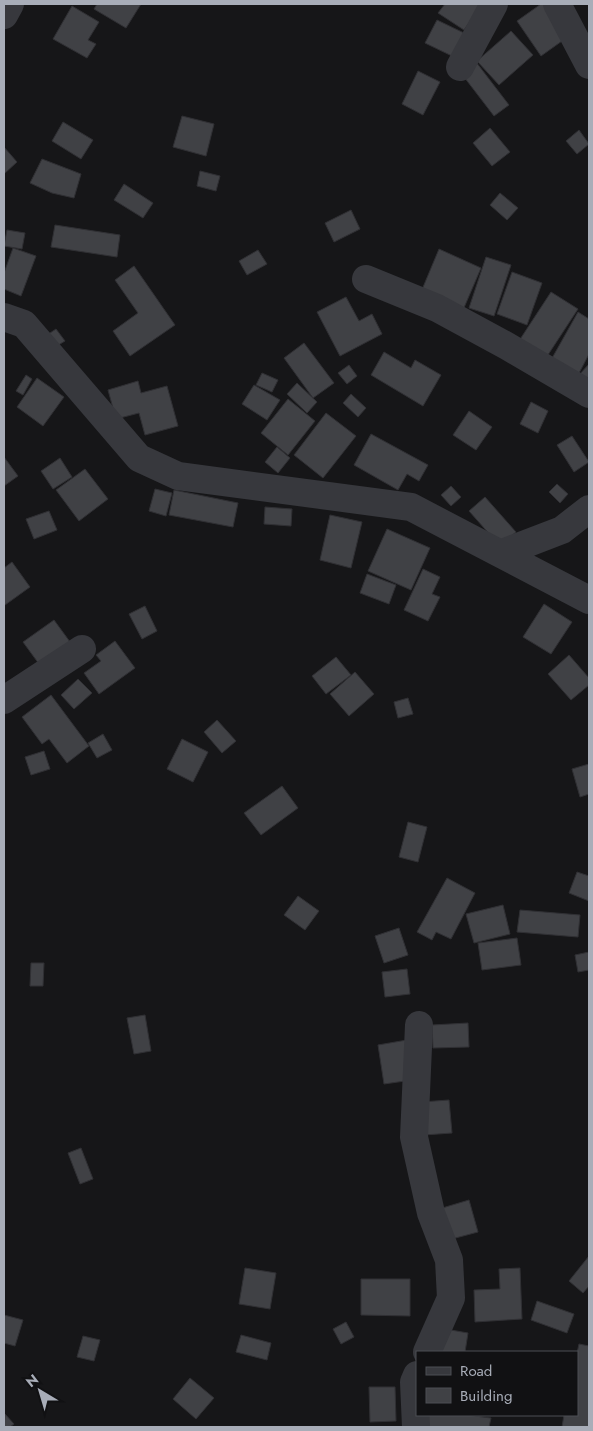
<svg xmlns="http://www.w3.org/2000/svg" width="593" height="1431" font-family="Jost,sans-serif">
  <rect width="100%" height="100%" fill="#161618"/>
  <!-- building -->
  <path fill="#404145" stroke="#303034" d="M 97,4 L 141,4 L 126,28 L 94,9 Z
    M 445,4 L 482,4 L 464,30 L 438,13 Z
    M 541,4 L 546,4 L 569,36 L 541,56 L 517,21 Z
    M 72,6 L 99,22 L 88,40 L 96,44 L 87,58 L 53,39 Z
    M 437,20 L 464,33 L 452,56 L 425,43 Z
    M 511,31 L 533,55 L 499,85 L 477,61 Z
    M 476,62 L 509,105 L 494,116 L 461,73 Z
    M 418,71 L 440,82 L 423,115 L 402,104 Z
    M 182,116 L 214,124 L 206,156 L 173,147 Z
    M 63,122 L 93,140 L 81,159 L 52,141 Z
    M 490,128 L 510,152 L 492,166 L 473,143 Z
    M 579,130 L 589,144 L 577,154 L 566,141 Z
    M 4,147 L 17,162 L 4,174 Z
    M 42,159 L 81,174 L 74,198 L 52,193 L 30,183 Z
    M 200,171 L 220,176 L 216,191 L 197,186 Z
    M 124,184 L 153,203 L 143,218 L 114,200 Z
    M 500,193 L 518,208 L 507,220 L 490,205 Z
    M 351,210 L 360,229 L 334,242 L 325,223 Z
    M 55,225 L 120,235 L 117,257 L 51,247 Z
    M 7,230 L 25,233 L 22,249 L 4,246 Z
    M 13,248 L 36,256 L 21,296 L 4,289 L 4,273 Z
    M 439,249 L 481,268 L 463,310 L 421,292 Z
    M 258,250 L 267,264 L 247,275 L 239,261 Z
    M 486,257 L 511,265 L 494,316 L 469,308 Z
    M 134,266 L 175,325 L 130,356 L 113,331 L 138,313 L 115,280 Z
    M 512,272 L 542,283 L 527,325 L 497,314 Z
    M 551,292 L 578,309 L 542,364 L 515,347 Z
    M 346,297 L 359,321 L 372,314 L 382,334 L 340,356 L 317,312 Z
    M 578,312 L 589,319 L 589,354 L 578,375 L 551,360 Z
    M 56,329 L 65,341 L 55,347 L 47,335 Z
    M 304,343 L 334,383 L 313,398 L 284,358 Z
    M 384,352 L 411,368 L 415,360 L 441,375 L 423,406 L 371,375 Z
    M 589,364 L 589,384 L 579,375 Z
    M 349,365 L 357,376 L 347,384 L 338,373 Z
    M 262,373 L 278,380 L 272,392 L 256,385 Z
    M 26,375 L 32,379 L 23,395 L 16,391 Z
    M 37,378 L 64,397 L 43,426 L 17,407 Z
    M 138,381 L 141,393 L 167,386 L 178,426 L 145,435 L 139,413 L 116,419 L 108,390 Z
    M 297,383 L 317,402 L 307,413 L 287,394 Z
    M 254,385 L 280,400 L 267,420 L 242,404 Z
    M 351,394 L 366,408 L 358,417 L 343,403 Z
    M 288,399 L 315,421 L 288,455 L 261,433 Z
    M 531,402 L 548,411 L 538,433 L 520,424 Z
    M 469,411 L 492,427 L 476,450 L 453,435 Z
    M 326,413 L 356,436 L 323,478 L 294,455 Z
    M 371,434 L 428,465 L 419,481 L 407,474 L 398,490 L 354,465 Z
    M 572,436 L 589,462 L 574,472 L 557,445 Z
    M 277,447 L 290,458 L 278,473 L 265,462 Z
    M 4,457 L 18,476 L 4,486 Z
    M 60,458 L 72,477 L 53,489 L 41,471 Z
    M 85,469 L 108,499 L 79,521 L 56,490 Z
    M 557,484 L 568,494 L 560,503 L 549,492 Z
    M 451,486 L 461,497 L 451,506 L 441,495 Z
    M 155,489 L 172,493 L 166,516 L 149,511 Z
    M 174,490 L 238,503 L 233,527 L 169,515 Z
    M 485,497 L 516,532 L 500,546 L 469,511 Z
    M 265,507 L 292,509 L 291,526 L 264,524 Z
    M 49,511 L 57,530 L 34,539 L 26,519 Z
    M 330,515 L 362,522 L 351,568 L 320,560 Z
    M 387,529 L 430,548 L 411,590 L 368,571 Z
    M 12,562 L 30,587 L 5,605 L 4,602 L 4,568 Z
    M 423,569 L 440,577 L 432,594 L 440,597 L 428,621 L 404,610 Z
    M 367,574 L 396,585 L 389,604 L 360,593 Z
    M 544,604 L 572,622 L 551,654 L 523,637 Z
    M 145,606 L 157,631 L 142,639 L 129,614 Z
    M 54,620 L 73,646 L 42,668 L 23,642 Z
    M 115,641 L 135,668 L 99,694 L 84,673 L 101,661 L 96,655 Z
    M 569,655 L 589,678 L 589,685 L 571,700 L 548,674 Z
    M 336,657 L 351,675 L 326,694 L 312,676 Z
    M 355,672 L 374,694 L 349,716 L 330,694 Z
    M 78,679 L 92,693 L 74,709 L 61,695 Z
    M 51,695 L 89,746 L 67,763 L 49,739 L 42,744 L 22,717 Z
    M 408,698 L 413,714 L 398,718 L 394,702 Z
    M 217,720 L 236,741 L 222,753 L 204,732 Z
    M 103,734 L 112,750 L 97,758 L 88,743 Z
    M 182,739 L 208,752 L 193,782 L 167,769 Z
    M 44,751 L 50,769 L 31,775 L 25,757 Z
    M 589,764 L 589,794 L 580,797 L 572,769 Z
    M 282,786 L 298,808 L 261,835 L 244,813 Z
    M 408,822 L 427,827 L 418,862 L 399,857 Z
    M 577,872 L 589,876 L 589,901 L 569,893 Z
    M 447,878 L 475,893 L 451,939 L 436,932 L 432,940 L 417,932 Z
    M 298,896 L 319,911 L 305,930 L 284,915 Z
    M 503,905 L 510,934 L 474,943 L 466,914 Z
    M 520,910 L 580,915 L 578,937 L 517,932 Z
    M 399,928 L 408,955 L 384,963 L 375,936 Z
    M 517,938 L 521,965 L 482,970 L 478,943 Z
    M 589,952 L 589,970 L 578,972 L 575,955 Z
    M 31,963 L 44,963 L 43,986 L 30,986 Z
    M 407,969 L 410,994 L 385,997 L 382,972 Z
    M 145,1015 L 151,1051 L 134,1054 L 127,1018 Z
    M 468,1023 L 469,1047 L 433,1048 L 432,1025 Z
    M 407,1040 L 412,1080 L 384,1084 L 378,1045 Z
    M 449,1100 L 452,1133 L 424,1135 L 421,1102 Z
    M 81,1148 L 93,1179 L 80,1184 L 68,1153 Z
    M 469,1200 L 478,1232 L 448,1240 L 439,1209 Z
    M 589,1256 L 589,1286 L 583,1293 L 569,1281 Z
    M 245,1268 L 276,1273 L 270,1309 L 239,1304 Z
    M 520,1268 L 522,1319 L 475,1322 L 474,1290 L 500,1289 L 499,1269 Z
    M 361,1279 L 410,1279 L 410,1316 L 361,1315 Z
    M 537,1301 L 574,1314 L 567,1333 L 531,1320 Z
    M 4,1315 L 23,1320 L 15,1346 L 4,1343 Z
    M 346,1322 L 354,1337 L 341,1344 L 333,1329 Z
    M 445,1329 L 468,1333 L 465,1352 L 441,1352 Z
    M 241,1335 L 271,1343 L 267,1360 L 236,1352 Z
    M 83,1336 L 100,1340 L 94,1361 L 77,1357 Z
    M 579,1344 L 589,1346 L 589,1427 L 562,1427 L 564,1415 L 577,1415 L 577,1353 Z
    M 190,1378 L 214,1398 L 196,1419 L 173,1399 Z
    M 369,1387 L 395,1387 L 396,1421 L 370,1422 Z
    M 5,1414 L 14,1424 L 10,1427 L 4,1427 Z
    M 428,1415 L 466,1415 L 491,1418 L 489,1427 L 426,1427 Z"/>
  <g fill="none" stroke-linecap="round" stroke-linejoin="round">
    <!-- minor -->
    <path stroke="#37383d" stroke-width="28" d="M 557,4 L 589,65
      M 4,15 L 10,4
      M 460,67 L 494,4
      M 366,279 L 437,308 L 507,346 L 589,394
      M 4,317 L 24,324 L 139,458 L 178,476 L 411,507 L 589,600
      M 502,553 L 562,530 L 589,509
      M 4,700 L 82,649
      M 419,1025 L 414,1137 L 431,1213 L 449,1260 L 451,1298 L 427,1352
      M 416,1427 L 414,1382 L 417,1375"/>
  </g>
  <!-- border -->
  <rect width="593" height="1431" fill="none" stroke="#a8adb8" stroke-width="10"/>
  <!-- legend -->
  <rect x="416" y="1351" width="162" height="65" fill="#111113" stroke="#4d4f55"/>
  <rect x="426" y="1367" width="25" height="8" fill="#37383d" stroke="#4d4f55"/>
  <text x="460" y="1376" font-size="15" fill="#a8adb8">Road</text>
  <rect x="426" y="1388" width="25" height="15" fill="#404145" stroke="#4d4f55"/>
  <text x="460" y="1401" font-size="15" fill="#a8adb8">Building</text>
  <!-- north arrow -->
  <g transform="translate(40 1391) rotate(322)" stroke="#111113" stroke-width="4" paint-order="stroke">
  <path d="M0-4L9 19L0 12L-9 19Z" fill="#a8adb8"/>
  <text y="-8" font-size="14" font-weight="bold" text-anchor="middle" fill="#a8adb8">N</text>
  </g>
</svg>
